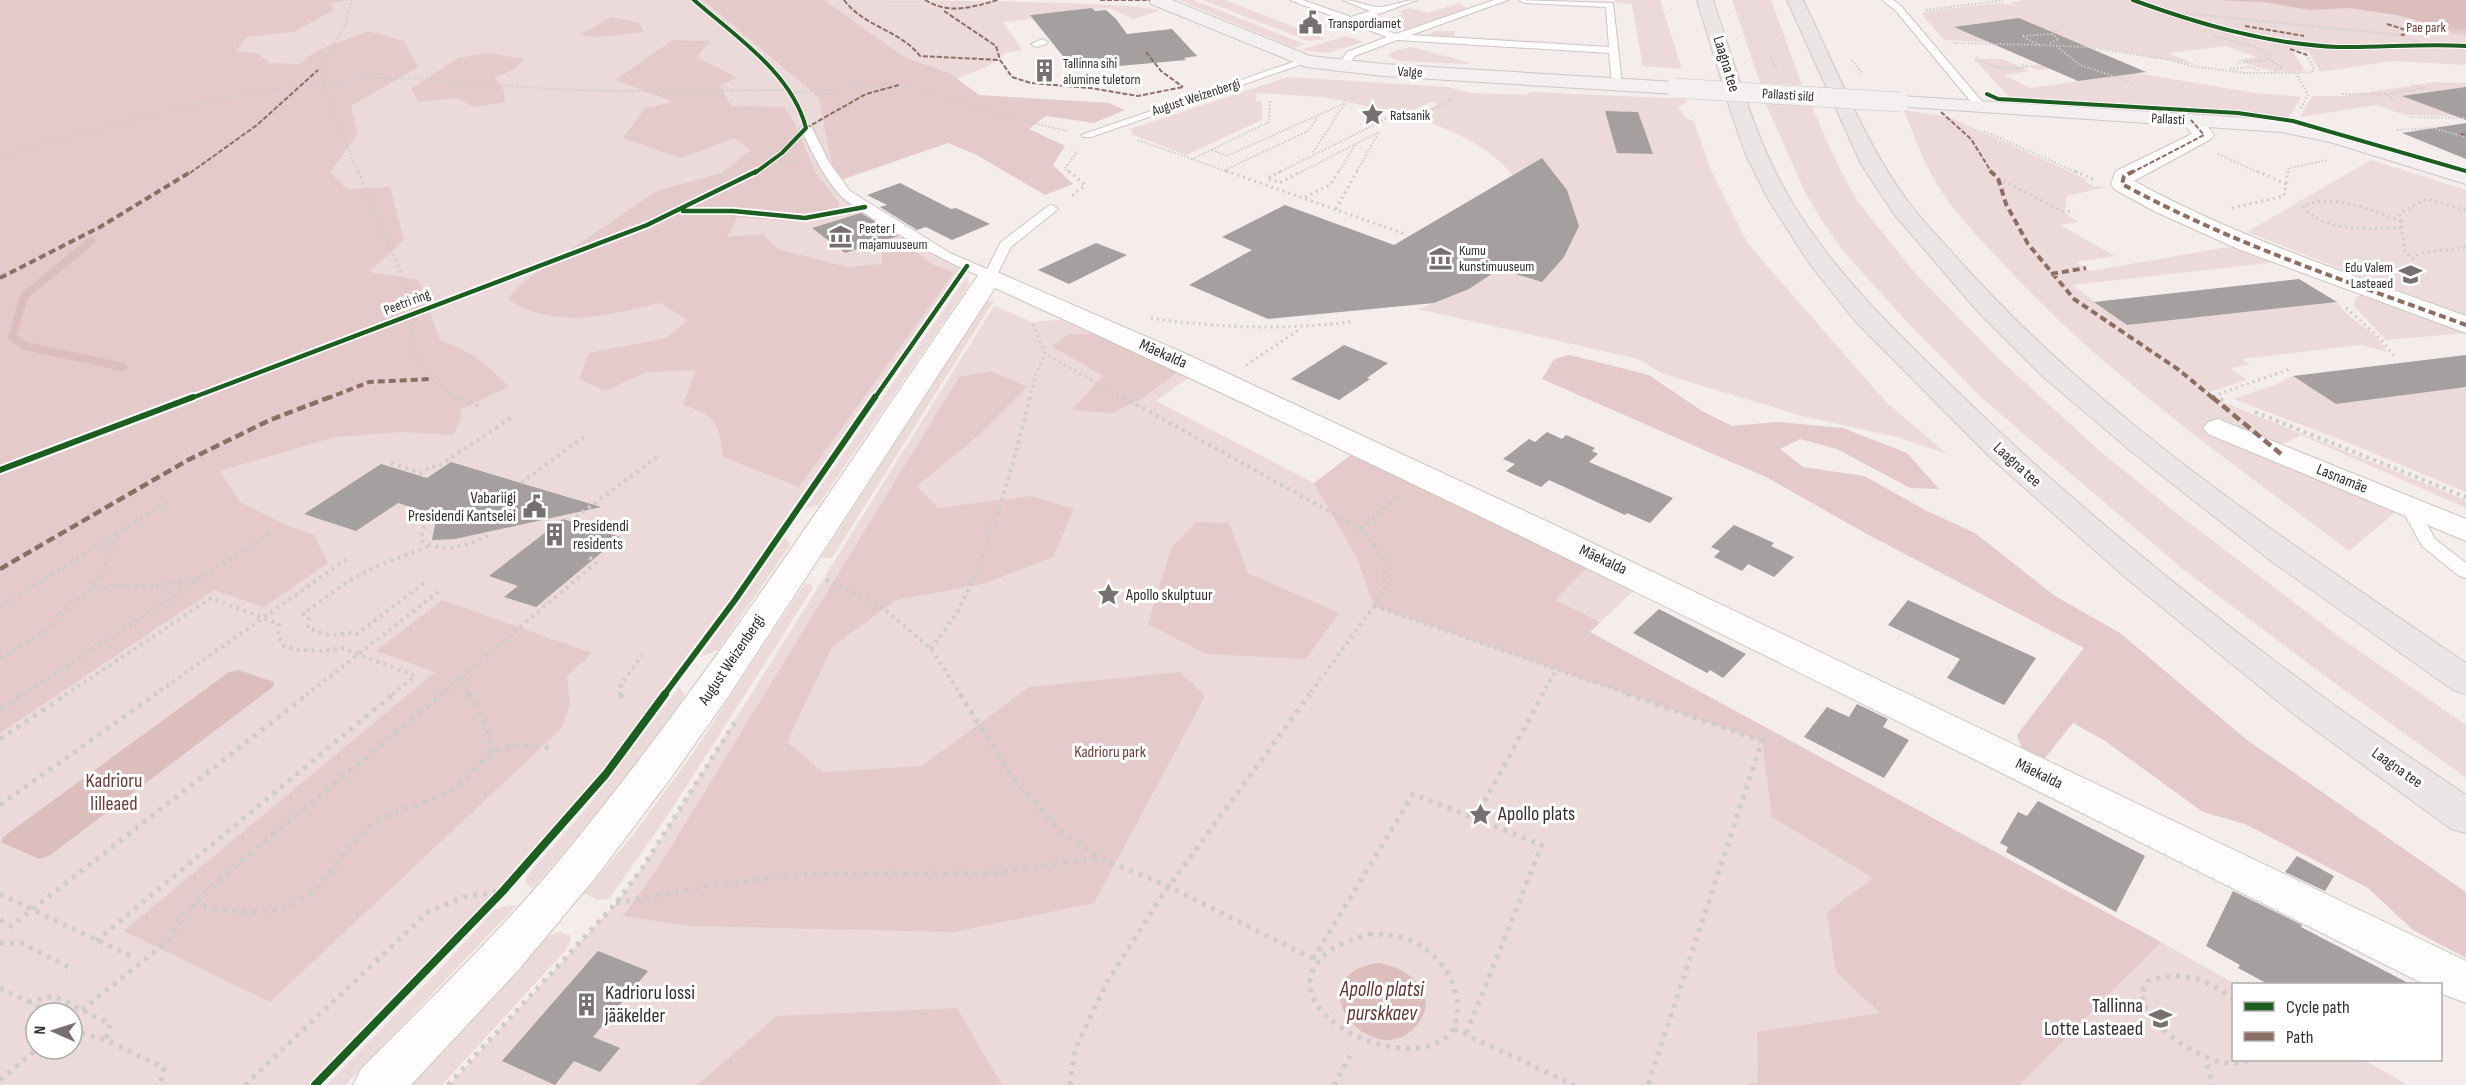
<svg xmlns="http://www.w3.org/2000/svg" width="2466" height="1085" font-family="'Sofia Sans Condensed',sans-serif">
  <rect width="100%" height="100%" fill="#f5ecec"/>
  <!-- built -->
  <path fill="#ecdcdb" d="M 2371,160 L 2466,190 L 2466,318 L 2247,232 Z"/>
  <!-- green -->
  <path fill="#ecdada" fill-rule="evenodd" d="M 0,0 L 703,0 L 819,98 L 835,182 L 967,266 L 788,520 L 735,600 L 606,774 L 503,891 L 315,1085 L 0,1085 ZM 36,1013 L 72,1013 L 72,1049 L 36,1049 Z
    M 824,0 C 870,0 1140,0 1160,11 L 1133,19 L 1109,8 L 1030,14 L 1033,19 L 1003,22 L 1022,50 L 1005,53 L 988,66 L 957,79 L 948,72 L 904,57 Z
    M 1179,0 L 1193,0 L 1305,44 L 1294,48 Z
    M 1203,0 L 1225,0 L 1325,39 L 1308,41 Z
    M 1614,0 L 1660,0 L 1682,69 L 1641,66 L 1642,62 L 1632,4 L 1617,3 Z
    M 1732,0 L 1771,0 L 1802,85 L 1760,83 Z
    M 2023,0 L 2466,0 L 2466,65 L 2393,61 L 2320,72 L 2308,50 L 2292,50 L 2305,71 C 2277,74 2263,70 2238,60 L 2256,57 L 2226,46 L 2168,53 L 2197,65 L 2088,46 L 2055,45 L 2019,18 L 1956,27 L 2029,44 L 1944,40 L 1922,14 L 1927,11 L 2000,3 L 2016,6 L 2010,3 Z
    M 1459,3 L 1467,8 C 1438,18 1391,45 1365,20 L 1374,17 L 1383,20 L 1403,14 L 1399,11 L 1410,8 L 1427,13 Z
    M 1435,31 L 1455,31 L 1454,36 L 1606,45 L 1427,35 Z
    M 1346,36 L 1363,42 L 1327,53 L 1300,50 Z
    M 1412,47 L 1467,62 L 1470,64 L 1400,61 L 1387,56 L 1396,50 Z
    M 1974,59 L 2003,59 L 2030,71 L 2004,75 L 2030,88 L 2100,78 L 2072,66 L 2037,70 L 2025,65 L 2094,66 L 2255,93 L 2301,97 L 2289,118 L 2237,111 L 2010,98 Z
    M 1288,77 L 1448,87 L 1470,93 L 1526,95 L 1531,92 L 1686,99 L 1687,102 L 1678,107 L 1685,117 L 1694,122 L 1711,170 L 1748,244 L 1886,402 L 1947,454 L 1897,437 L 1802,416 L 1663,374 L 1638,359 L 1418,309 L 1469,289 L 1505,264 L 1515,178 C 1490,145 1451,130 1414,117 L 1438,104 L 1430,102 L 1405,114 L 1323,97 L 1257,93 L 1256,101 L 1262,101 L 1262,120 L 1186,155 L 1131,134 L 1132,130 L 1130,129 Z
    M 2436,82 L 2466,83 L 2466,89 L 2403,96 L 2439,110 L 2466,106 L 2466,116 L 2405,115 L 2377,105 L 2300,117 L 2312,96 L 2343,96 Z
    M 1765,102 L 1811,105 L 1840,170 L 1858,202 L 1916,274 L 1998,358 L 2101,452 L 2179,515 L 2345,641 L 2466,725 L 2466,778 L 2329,679 L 2184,570 L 1983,399 L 1906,321 L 1844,252 L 1820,218 L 1804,190 Z
    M 1903,110 L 1949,117 L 2088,180 L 2084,181 L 2093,186 L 2106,187 L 2067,196 L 2065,212 L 2078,222 L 2060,225 L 2115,256 L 2076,262 L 2090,271 L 2228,247 L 2246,248 L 2278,262 L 2072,285 L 2127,325 L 2337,302 C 2349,322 2378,330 2387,352 L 2361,345 L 2242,359 L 2250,365 L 2230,368 L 2247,380 L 2206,393 L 2213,398 L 2466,500 L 2466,508 L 2301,435 L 2278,446 L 2209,420 L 2202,429 L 2397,511 L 2349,551 C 2231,462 2108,377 2007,268 C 1981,240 1954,213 1935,181 C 1922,159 1914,133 1903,110 Z
    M 967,276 L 969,283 L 967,288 L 818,505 L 805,509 Z
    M 2364,292 L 2466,333 L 2386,340 L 2354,306 L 2355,299 Z
    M 995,299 L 832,558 L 821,558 L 985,303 Z
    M 994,306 L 1032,322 L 1067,319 L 1191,376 L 1156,401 L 1314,483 L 1363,446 L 1645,580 L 1590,632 L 2161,942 L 2235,984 L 2234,1060 L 2364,1060 L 2408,1085 L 449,1085 L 616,903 L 643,867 Z
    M 2293,376 L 2336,404 L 2466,387 L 2466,492 L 2342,440 L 2233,399 L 2275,385 Z
    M 785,536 L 790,545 L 718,650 L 700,657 Z
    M 805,583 L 811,584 L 813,588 L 668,815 L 609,899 L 597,900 L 584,893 L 633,835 L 691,756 Z
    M 679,687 L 686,697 C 638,764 587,827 532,889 L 526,882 L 526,877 L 589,805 Z
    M 506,906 L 516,906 L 345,1085 L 326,1085 L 441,968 L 494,910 Z
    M 559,932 L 570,935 L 570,943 L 565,951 L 442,1085 L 410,1085 L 546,936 Z"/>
  <!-- forest -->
  <path fill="#e4caca" d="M 0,0 L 348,0 L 329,4 L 335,9 L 294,32 L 246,37 L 236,51 L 257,53 L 270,63 L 299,64 L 316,51 L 368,31 L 404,41 L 418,67 L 351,106 L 358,134 L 330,172 L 347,189 L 390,187 L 404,240 L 369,272 L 419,280 L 440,340 C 471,351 487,364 509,387 L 461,409 L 460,421 L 453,435 L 402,432 L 335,437 L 220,471 L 240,502 L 286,525 L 314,535 L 328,563 L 264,607 L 214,590 L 0,733 Z
    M 703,0 L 824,0 L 904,57 L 948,72 L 979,95 L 1109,103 L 1125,110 L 1094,123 L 1046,116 L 1029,129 L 1065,146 L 1053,165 L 1073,184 L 1045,195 L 975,154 L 948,143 L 835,182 L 819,98 Z
    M 611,17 L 640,23 L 643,32 L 599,37 L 580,35 Z
    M 2417,20 L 2466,30 L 2466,35 L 2415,28 L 2409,25 L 2409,22 Z
    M 673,40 L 710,41 L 697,57 L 737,78 L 720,85 L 731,106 L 784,107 L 795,124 L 816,173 L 839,203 L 839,216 L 785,221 L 738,217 L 727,237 L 763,234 L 778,249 L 847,267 L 882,264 L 882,251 L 905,243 L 930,263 L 954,273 L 799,487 L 723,457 C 720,425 715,414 683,405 L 696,370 L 647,372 L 605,391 L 579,379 L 589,353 L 666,338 L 688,320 L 660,303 C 606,315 558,331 507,299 L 522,283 L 656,191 L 722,173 L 751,150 L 734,138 L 681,158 L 623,138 L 645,108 L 674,102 L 615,80 Z
    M 488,53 L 524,59 L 513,70 L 495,77 L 503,88 L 505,102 L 474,107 L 458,98 L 418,102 L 411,89 L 458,58 Z
    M 1069,334 L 1095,334 L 1177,373 L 1141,399 L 1112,413 L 1072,410 L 1103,376 L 1052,346 Z
    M 1570,355 L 1649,375 L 1702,411 L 1732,426 L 1777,422 L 1843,428 L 1907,453 L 1939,489 L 1910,488 L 1837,449 L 1800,439 L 1780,449 L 1803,467 L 1864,476 L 1927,511 L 1975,533 L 2055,596 L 2120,633 L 2247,740 L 2466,892 L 2466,958 L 2413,930 L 2368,888 L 2245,824 L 2203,812 L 2105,741 L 2073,723 L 2044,759 L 2024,754 L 2017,735 L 2084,648 L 1865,533 L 1768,478 L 1542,379 L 1554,359 Z
    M 991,371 L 1027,387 L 979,435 L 917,486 L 938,508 L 1031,496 L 1074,509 L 1053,557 L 983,584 L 896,600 L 832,647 L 787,742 L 823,772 L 922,766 L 1029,687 L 1180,672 L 1205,696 L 1094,903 L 954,932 L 689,926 L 623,916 L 658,868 L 959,377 Z
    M 1363,446 L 1597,557 L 1555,600 L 1600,622 L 1590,632 L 2161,942 L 2019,1085 L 1745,1085 L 1758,1082 L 1757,1032 L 1880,1013 L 1836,972 L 1827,912 L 1873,878 L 1772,817 L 1762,741 L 1374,606 L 1357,558 L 1314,483 Z
    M 1196,522 L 1229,523 L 1248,573 L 1339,613 L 1306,659 L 1206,654 L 1148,624 L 1171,548 Z
    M 442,600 L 592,653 L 567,676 L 570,704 L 562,728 L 270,1002 L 124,931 L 435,672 L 376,651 Z
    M 957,1008 L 1002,1085 L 697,1085 L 777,1016 Z"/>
  <!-- water -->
  <path fill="#dcbebd" d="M 2216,0 L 2466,0 L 2466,30 L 2442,27 L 2397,15 L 2348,8 L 2310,10 L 2262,2 Z
    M 238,670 L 274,682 L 273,687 L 49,856 L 39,859 L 1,842 L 3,837 L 229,672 Z
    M 1378,963 C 1407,966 1442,994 1417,1025 C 1374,1077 1291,977 1378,963 Z"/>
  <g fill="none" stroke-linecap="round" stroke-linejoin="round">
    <!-- stream -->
    <path stroke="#dcbebd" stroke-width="8" d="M 91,241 L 24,296 L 12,337 L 25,346 L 123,367"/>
  </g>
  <!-- building -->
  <path fill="#a59f9f" d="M 1092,8 L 1095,11 L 1106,10 L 1116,19 L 1127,34 L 1172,29 L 1197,56 L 1184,58 L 1186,60 L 1074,70 L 1030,15 Z
    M 2019,18 L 2146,72 L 2078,81 L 1954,27 Z
    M 2466,87 L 2466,120 L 2402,96 Z
    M 1605,111 L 1638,112 L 1653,154 L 1617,153 Z
    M 2466,123 L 2466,159 L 2402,133 Z
    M 1542,158 L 1567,190 L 1579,226 L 1564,257 L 1542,282 L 1499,269 L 1469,289 L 1434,303 L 1268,319 L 1189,285 L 1252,250 L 1222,237 L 1285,205 L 1394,245 Z
    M 900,183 L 951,209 L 956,208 L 990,224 L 952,240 L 926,227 L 917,230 L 880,207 L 887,205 L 867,195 Z
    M 861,213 L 898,236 L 845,253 L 812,228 Z
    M 1096,243 L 1127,255 L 1069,284 L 1038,270 Z
    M 2299,279 L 2337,302 L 2127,325 L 2094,302 Z
    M 1344,345 L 1388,363 L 1367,378 L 1370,379 L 1339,400 L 1291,379 Z
    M 2466,355 L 2466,387 L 2336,404 L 2293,376 Z
    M 1547,432 L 1562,439 L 1566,435 L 1595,448 L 1592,451 L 1598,454 L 1589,462 L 1673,498 L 1650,523 L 1627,513 L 1625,515 L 1549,480 L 1541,487 L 1506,471 L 1515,464 L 1503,459 L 1529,439 L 1535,442 Z
    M 451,462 L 504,478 L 601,507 L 455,539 L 432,540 L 437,515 L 398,503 L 356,531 L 304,514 L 381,464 L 427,478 Z
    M 563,519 L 620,537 L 536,607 L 504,597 L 518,586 L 489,576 Z
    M 1734,525 L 1774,543 L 1771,546 L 1794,557 L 1774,577 L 1748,564 L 1742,571 L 1714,557 L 1720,551 L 1711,547 Z
    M 1908,600 L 2036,658 L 2004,705 L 1947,678 L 1960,659 L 1888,625 Z
    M 1659,609 L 1746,654 L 1723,678 L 1710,670 L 1707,673 L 1633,633 Z
    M 1857,704 L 1888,719 L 1883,727 L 1909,740 L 1884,778 L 1804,737 L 1827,707 L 1849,717 Z
    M 2038,801 L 2145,856 L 2116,912 L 2006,852 L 2008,847 L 2000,843 L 2018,812 L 2027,816 Z
    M 2297,856 L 2334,876 L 2325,891 L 2285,872 Z
    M 2233,891 L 2302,925 L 2301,927 L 2410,984 L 2268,984 L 2238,968 L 2240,965 L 2206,946 Z
    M 598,951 L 648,971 L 593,1037 L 620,1048 L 600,1072 L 574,1061 L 555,1085 L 502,1061 Z"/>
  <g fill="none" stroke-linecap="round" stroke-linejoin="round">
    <defs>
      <path id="lane" d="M 1290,0 L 1303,0 L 1351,17 L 1370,11 L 1343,0 C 1356,0 1365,6 1378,7 C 1385,8 1404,0 1417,0 L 1360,21 L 1396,34 L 1494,0 L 1508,0 L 1411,35 L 1609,47 L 1606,7 L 1524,3 L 1519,0 L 1613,3 L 1622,84 L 1617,87 L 1612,84 L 1609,53 L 1397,40 L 1355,56 L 1346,69 L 1338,69 L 1337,67 L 1347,52 L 1387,37 Z
        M 1882,0 L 1893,0 L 1901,6 L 1985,105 L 1985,109 L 1977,109 L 1895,10 Z
        M 1043,39 L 1048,42 L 1046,44 L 1036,47 L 1031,44 Z
        M 1302,59 L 1311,61 L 1091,137 L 1083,137 L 1081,135 Z
        M 806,125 L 812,128 L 829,162 L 850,191 L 950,253 L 987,269 L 1001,242 L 1048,206 L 1052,205 L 1058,209 L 1011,247 L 995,279 C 978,283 855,211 841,196 C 823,177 812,151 800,128 Z
        M 2409,501 L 2415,502 L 2435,539 L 2466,563 L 2466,578 L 2459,576 L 2422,546 L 2400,506 L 2403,502 Z"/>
      <path id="street" d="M 2191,114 C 2201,117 2208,126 2214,135 L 2211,139 L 2134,181 C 2240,239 2353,275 2466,316 L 2466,333 L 2238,249 L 2154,211 L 2114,189 L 2111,184 L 2116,171 L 2192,134 L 2181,120 L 2184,116 Z
        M 990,269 L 1186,354 L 1559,527 L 2466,961 L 2466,1003 L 2440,993 L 2440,984 L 2424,984 C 1950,747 1477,508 995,288 L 728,697 L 670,779 L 596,877 L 520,968 L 411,1085 L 353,1085 L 361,1069 C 431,998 504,928 567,851 C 718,667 846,466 981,271 Z
        M 2218,419 L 2466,519 L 2466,541 L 2208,434 L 2203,428 L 2208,422 Z"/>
      <path id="secondary" d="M 1149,0 L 1172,0 L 1310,56 L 1383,64 L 1675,82 L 1682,84 L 1685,88 L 1682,92 L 1675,94 L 1383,76 L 1306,67 L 1151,4 Z
        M 1900,96 L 2281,120 L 2341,133 L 2466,170 L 2466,184 L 2330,142 L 2281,132 L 1893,106 L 1890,102 L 1893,98 Z"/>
      <path id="primary" d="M 1697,0 L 1713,0 C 1736,67 1754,138 1790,199 C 1834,273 1895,331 1956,390 C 2069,501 2194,602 2322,696 C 2369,731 2418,762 2466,795 L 2466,833 L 2451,829 L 2296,716 L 2127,579 L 1991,458 L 1855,321 L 1809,263 L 1768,199 L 1746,155 L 1732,115 Z
        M 1787,0 L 1803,0 C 1835,65 1866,147 1910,204 C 1924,223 1942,240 1957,258 C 2101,420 2287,541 2466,663 L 2466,694 L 2453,690 L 2271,561 L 2132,452 L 2041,375 L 1979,313 L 1894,214 L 1861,164 Z"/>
    </defs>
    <!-- lane casing -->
    <use href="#lane" stroke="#ccc6c6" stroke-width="2"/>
    <!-- street casing -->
    <use href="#street" stroke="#ccc6c6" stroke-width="2"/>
    <!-- secondary casing -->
    <use href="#secondary" stroke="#ccc6c6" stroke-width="2"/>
    <!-- primary casing -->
    <use href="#primary" stroke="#cecaca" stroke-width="2"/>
    <!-- path-far3 -->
    <path stroke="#cfcccc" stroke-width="2" stroke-dasharray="1.5 2" stroke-linecap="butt" d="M 352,0 L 345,25 L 318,70 L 358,173
      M 1926,10 L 2005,0
      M 2162,11 L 2400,35 L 2421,44
      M 2052,34 L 2022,36 L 2039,45 L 2087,47 L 2170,60 L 2192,66 L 2245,73 L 2296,73
      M 2214,36 L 2256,47 L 2270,56 L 2266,60 L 2239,63
      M 1954,43 L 2039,45
      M 2050,43 L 2059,39 L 2052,34 L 2063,26
      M 2056,46 L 2080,65 L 2130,82
      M 1976,57 C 1994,70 2007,70 2028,67 L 2020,64
      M 1771,58 L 1776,69
      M 2269,59 L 2281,67 L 2274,72
      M 1852,60 L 1862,73
      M 2230,69 L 2250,67 L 2261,71
      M 792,93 L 887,84 L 916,88 L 1016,119 L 1067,131
      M 2342,94 L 2387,94 L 2425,88 L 2411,84
      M 2388,95 L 2397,102
      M 2301,108 L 2308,94 L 2296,73 L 2311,72 L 2314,69 L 2302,44
      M 1426,113 L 1454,98
      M 2410,117 L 2466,118
      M 2397,130 L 2432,128 L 2466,137
      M 1984,131 L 2078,173
      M 1138,140 L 1231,173
      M 1212,150 L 1227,156 L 1345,103 L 1312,154
      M 2218,154 L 2260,173
      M 0,155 C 120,122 243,87 368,79 C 430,75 492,86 554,89 C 633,93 711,90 790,90
      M 1192,159 L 1269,122 L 1270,101
      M 771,162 L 798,162
      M 1225,170 L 1308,131 L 1318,117
      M 1070,173 L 1065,168 L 1078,151
      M 1278,173 L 1393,115
      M 1299,173 L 1379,132 L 1356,173
      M 1338,173 L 1356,144
      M 2288,173 L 2289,168 L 2328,160"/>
    <!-- path-far2 -->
    <path stroke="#cfcccc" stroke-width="3" stroke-dasharray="2 4" stroke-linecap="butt" d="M 358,171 L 409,293 L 414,349 L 431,379 L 459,399
      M 1069,171 L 1085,185 L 1069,198
      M 1226,171 L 1405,234
      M 1281,171 L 1267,178 L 1279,183 L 1302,171
      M 2075,171 L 2095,180
      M 2257,171 L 2286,184
      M 1998,178 L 2064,212 L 2074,211
      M 1305,197 L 1330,185 L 1339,171
      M 2232,208 L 2284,196 L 2288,171
      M 1336,209 L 1357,171
      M 2466,210 L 2426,199 L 2400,213 L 2405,252 L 2412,259 L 2421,253 L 2466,247
      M 2401,221 C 2373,211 2332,192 2303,206 C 2323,234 2371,228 2402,228
      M 2346,308 L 2380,338 L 2394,356
      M 1151,318 C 1218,328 1284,330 1351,322
      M 1033,324 L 1045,354 L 1125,399
      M 1246,365 L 1300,329
      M 2213,396 L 2290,369
      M 2213,397 L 2218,399
      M 1030,399 L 1036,373 L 1045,354"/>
    <!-- path-far1 -->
    <path stroke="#cfcccc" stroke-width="4" stroke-dasharray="3 4.5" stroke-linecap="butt" d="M 455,397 L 478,406
      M 1123,397 L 1361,529 L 1385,559 L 1385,591 L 1309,695
      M 2213,397 L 2226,401
      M 2255,412 L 2466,497
      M 391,463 L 421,473 L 431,466 L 437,467 L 514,416
      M 521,483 L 585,436
      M 576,517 L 657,457
      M 429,520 L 422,530 L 422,541 C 444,554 466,546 488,536
      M 1361,529 L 1398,495
      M 826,580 L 881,606 L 931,649 L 961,695
      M 424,583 L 357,634 C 348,631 341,635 332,635 C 324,635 316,631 308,628 L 309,617 L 303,614 L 347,582 L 375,567 L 429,546
      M 90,591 L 104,569 L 113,544 L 109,538
      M 0,606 L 171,500
      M 1374,606 L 1631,695
      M 931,649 C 940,635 952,622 960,607 C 993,540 1012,469 1030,397
      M 0,658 L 45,631 L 74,601 L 89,592 L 123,584 L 148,587 L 196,579
      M 460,678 L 470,695
      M 22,695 L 270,533
      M 65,695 L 211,598 L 279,624 L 278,636 L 284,646 L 298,650 L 324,651 L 342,648 L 415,676 L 392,695
      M 154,695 L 348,558
      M 306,695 L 442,589
      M 440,695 L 596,563 L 589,557
      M 620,695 L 621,685 L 642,655
      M 1542,695 L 1557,668"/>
    <!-- path -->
    <path stroke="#cfcccc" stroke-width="5" stroke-dasharray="4 6" stroke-linecap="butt" d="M 469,694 C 481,713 491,730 490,753
      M 620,694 L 626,702
      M 960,694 L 1011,775 L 1057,828 L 1100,858 L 1168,886 L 1319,962
      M 1627,694 L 1762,741 L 1648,1085
      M 0,710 L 24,694
      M 0,739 L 67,694
      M 0,805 L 156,694
      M 1475,819 L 1543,694
      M 0,894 L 133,957
      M 616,903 L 720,884 L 812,874 L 996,873 L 1099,858
      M 193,904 C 238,915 291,920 324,880 C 338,863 350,842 368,828 C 395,807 431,805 458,785 C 474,773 484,754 504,748 C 520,743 537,745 553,749
      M 0,920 L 11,926 L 308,694
      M 1369,934 C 1384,934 1400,935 1414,942 C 1444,956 1468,997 1453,1029 C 1418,1085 1252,1008 1331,950 C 1341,942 1357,939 1369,934 Z
      M 96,941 L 393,694
      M 0,943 L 22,943 L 72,969
      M 1313,959 L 1413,794 L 1542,845 L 1466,1034
      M 0,988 L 51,1013
      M 2234,1000 C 2204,977 2185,971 2148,981 L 2141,994 C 2143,1000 2145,1007 2148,1012 C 2163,1035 2207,1065 2234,1063 C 2241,1063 2247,1061 2253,1060
      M 28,1002 L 54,996 L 110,1024 L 106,1040
      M 82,1010 L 169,940 L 184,913 L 235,866 L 442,694
      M 1454,1029 L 1574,1085
      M 72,1037 L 81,1033 L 106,1040 L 164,1068 L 160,1085
      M 2207,1065 L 2213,1085
      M 0,1080 L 37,1049
      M 245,1085 L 428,912 L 464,897 L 503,891
      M 448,1085 L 616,903 L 643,867 L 737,719
      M 1070,1085 L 1075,1049 L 1107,982 L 1161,897 L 1310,694
      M 1334,1085 L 1350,1056"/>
    <!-- lane -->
    <use href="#lane" fill="#fefcfc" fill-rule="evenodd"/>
    <!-- street -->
    <use href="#street" fill="#fefcfc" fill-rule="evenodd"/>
    <!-- secondary -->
    <use href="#secondary" fill="#f5f0f0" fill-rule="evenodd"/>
    <!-- primary -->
    <use href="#primary" fill="#ece5e5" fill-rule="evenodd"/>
    <defs>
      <path id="secondary-bridge" d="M 1675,88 L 1900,102"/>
    </defs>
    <!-- secondary-bridge casing -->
    <use href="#secondary-bridge" stroke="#ccc6c6" stroke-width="20" stroke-linecap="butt"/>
    <!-- secondary-bridge -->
    <use href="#secondary-bridge" stroke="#f5f0f0" stroke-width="19"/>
    <!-- quiet-far2 -->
    <path stroke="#8d6e63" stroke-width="2" stroke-dasharray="5 2" stroke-linecap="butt" d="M 844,0 C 864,27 900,30 920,56 L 1000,60
      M 925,0 C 950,15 972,7 998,0
      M 1100,0 L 1150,0
      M 944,11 L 996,46 L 1000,60 L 1012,77 L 1031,83 L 1090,88 L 1138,96 L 1183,87
      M 2387,24 L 2409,31 L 2407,34 L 2400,35
      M 2245,26 L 2304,36
      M 2290,49 L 2307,55
      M 1146,52 L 1161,71 L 1183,87
      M 1941,112 L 1971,139 L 1992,173
      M 806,128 L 866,94 L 899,85
      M 2460,134 L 2466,135
      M 190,173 L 257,125 L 318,70
      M 2131,173 L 2204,135 L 2191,120"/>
    <!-- quiet-far1 -->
    <path stroke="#8d6e63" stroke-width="4" stroke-dasharray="7 4" stroke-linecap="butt" d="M 1990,171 L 1998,178 L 2006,204 L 2028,244 L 2074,299 L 2179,370 L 2214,399
      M 2134,171 L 2124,176 L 2122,184 C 2232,244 2349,282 2466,325
      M 2051,274 L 2086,268
      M 0,278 L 100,227 L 192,171
      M 326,399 L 369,382 L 431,379"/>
    <!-- quiet -->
    <path stroke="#8d6e63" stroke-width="4.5" stroke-dasharray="9 4.5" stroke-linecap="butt" d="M 2212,397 L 2281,454
      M 0,569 L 188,460 L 270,420 L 330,397"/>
    <defs>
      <path id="cycleway-far3" d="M 694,0 C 735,36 792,73 806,128 L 782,153 L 755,173
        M 2133,0 C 2199,24 2267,44 2338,47 C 2381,48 2423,43 2466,46
        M 1987,94 L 1998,99 L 2238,113 L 2293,121 L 2466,171"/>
      <path id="cycleway-far2" d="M 683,211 L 733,211 L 805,218 L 865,207
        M 189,399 L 647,225 L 757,171
        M 874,399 L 967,266"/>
      <path id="cycleway-far1" d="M 0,470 L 193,397
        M 664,695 L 735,600 L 875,397"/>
      <path id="cycleway" d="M 315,1085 L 503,891 L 606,774 L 665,694"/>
    </defs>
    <!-- cycleway-far3 casing -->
    <use href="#cycleway-far3" stroke="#fff" stroke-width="6"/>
    <!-- cycleway-far2 casing -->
    <use href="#cycleway-far2" stroke="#fff" stroke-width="8"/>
    <!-- cycleway-far1 casing -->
    <use href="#cycleway-far1" stroke="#fff" stroke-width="10"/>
    <!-- cycleway casing -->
    <use href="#cycleway" stroke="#fff" stroke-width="11"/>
    <!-- cycleway-far3 -->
    <use href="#cycleway-far3" stroke="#1b5e20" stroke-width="4"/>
    <!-- cycleway-far2 -->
    <use href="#cycleway-far2" stroke="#1b5e20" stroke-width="4.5"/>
    <!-- cycleway-far1 -->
    <use href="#cycleway-far1" stroke="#1b5e20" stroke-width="6"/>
    <!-- cycleway -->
    <use href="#cycleway" stroke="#1b5e20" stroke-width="8"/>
  </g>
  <!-- icons -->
  <defs>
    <symbol id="civic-bare" viewBox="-9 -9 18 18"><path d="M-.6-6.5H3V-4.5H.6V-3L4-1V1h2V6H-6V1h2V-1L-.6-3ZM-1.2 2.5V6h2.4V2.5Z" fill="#777070" stroke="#fff" stroke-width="2.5" paint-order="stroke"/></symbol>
    <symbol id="building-bare" viewBox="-9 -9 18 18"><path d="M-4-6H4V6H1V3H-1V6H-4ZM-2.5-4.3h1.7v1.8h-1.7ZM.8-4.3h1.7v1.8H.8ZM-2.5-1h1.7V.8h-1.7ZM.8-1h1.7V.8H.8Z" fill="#777070" stroke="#fff" stroke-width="2.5" paint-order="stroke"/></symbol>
    <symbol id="sight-bare" viewBox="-9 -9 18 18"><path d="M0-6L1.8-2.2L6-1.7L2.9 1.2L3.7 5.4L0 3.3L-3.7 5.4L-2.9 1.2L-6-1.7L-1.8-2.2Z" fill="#777070" stroke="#fff" stroke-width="2.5" paint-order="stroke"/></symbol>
    <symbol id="museum-bare" viewBox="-9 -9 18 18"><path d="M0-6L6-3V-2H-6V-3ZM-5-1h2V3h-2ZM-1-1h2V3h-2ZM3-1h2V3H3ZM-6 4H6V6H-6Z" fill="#777070" stroke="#fff" stroke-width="2.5" paint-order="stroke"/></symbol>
    <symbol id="school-bare" viewBox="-9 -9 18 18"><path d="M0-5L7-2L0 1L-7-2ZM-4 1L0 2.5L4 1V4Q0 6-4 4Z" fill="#777070" stroke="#fff" stroke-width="2.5" paint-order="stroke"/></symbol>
  </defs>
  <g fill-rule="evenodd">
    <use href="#civic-bare" x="1294" y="6" width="33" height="33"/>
    <use href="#building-bare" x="1028" y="54" width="33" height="33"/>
    <use href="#sight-bare" x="1356" y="98" width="33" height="33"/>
    <use href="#museum-bare" x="824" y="220" width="33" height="33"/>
    <use href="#museum-bare" x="1424" y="242" width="33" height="33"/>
    <use href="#school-bare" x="2394" y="258" width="33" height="33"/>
    <use href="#civic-bare" x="518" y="490" width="33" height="33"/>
    <use href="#building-bare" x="538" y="518" width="33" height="33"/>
    <use href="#sight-bare" x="1092" y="578" width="33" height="33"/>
    <use href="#sight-bare" x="1464" y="798" width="33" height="33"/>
    <use href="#building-bare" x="570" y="988" width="33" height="33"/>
    <use href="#school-bare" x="2144" y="1002" width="33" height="33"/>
  </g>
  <g text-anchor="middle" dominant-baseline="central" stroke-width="6" stroke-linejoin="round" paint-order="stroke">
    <!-- far-poi labels -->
    <g font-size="14" fill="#332d2d" stroke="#fff" text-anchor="start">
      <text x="1328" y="23">Transpordiamet</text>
      <text x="1063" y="63">Tallinna sihi<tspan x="1063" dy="16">alumine tuletorn</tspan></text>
      <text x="1390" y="115">Ratsanik</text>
      <text x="859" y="228">Peeter I<tspan x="859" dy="16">majamuuseum</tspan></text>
      <text x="1459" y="250">Kumu<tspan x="1459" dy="16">kunstimuuseum</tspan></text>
      <text x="2393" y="267" text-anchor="end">Edu Valem<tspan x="2393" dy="16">Lasteaed</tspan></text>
    </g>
    <!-- far-park labels -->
    <g font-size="14" fill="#6f393a" stroke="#fff">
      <text x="2426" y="27">Pae park</text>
    </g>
    <!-- far-street labels -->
    <g font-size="14" fill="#332d2d" stroke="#fff">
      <text transform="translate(1410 72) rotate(3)">Valge</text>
      <text transform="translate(1788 95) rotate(4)">Pallasti sild</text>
      <text transform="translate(1196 97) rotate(-18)">August Weizenbergi</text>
      <text transform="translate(2168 119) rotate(3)">Pallasti</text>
      <text transform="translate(407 302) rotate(-21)">Peetri ring</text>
    </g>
    <!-- street labels -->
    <g font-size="16" fill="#332d2d" stroke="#fff">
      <text transform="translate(1726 64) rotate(73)">Laagna tee</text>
      <text transform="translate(1163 354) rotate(24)">Mäekalda</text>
      <text transform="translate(2017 465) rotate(42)">Laagna tee</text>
      <text transform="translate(2342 479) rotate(22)">Lasnamäe</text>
      <text transform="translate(1603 560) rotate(25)">Mäekalda</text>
      <text transform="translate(732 660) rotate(-56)">August Weizenbergi</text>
      <text transform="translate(2397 768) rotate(35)">Laagna tee</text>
      <text transform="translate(2039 774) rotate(26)">Mäekalda</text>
    </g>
    <!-- poi labels -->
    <g font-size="16" fill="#332d2d" stroke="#fff" text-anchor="start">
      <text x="516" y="498" text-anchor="end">Vabariigi<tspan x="516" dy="18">Presidendi Kantselei</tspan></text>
      <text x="573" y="526">Presidendi<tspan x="573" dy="18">residents</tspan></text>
      <text x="1126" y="595">Apollo skulptuur</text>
    </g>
    <!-- park labels -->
    <g font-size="16" fill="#6f393a" stroke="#fff">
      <text x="1110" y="752">Kadrioru park</text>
    </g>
    <!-- near-park labels -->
    <g font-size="20" fill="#6f393a" stroke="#fff">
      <text x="114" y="781">Kadrioru<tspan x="114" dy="23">lilleaed</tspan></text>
    </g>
    <!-- near-poi labels -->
    <g font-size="20" fill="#332d2d" stroke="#fff" text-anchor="start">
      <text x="1498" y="814">Apollo plats</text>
      <text x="605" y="993">Kadrioru lossi<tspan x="605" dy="23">jääkelder</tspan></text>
      <text x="2143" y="1006" text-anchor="end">Tallinna<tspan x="2143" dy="23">Lotte Lasteaed</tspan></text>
    </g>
    <!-- near-water labels -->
    <g font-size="21" font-style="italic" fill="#673233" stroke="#fff">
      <text x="1382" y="989">Apollo platsi<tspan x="1382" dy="24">purskkaev</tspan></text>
    </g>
  </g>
  <!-- legend -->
  <rect x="2232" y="983" width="210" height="78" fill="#ffffff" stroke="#adabab" stroke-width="1.5"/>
  <rect x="2244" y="1002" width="30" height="9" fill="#1b5e20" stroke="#adabab" stroke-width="1.5"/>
  <text x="2286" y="1013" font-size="18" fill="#332d2d">Cycle path</text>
  <rect x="2244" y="1032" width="30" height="9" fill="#8d6e63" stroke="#adabab" stroke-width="1.5"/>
  <text x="2286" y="1043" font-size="18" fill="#332d2d">Path</text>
  <!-- north arrow -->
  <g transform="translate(54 1031) rotate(273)"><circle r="28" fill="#ffffff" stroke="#adabab" stroke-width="1.5"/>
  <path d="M0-4.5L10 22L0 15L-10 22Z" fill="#777070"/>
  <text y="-9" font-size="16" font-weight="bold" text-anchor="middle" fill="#332d2d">N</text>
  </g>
</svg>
